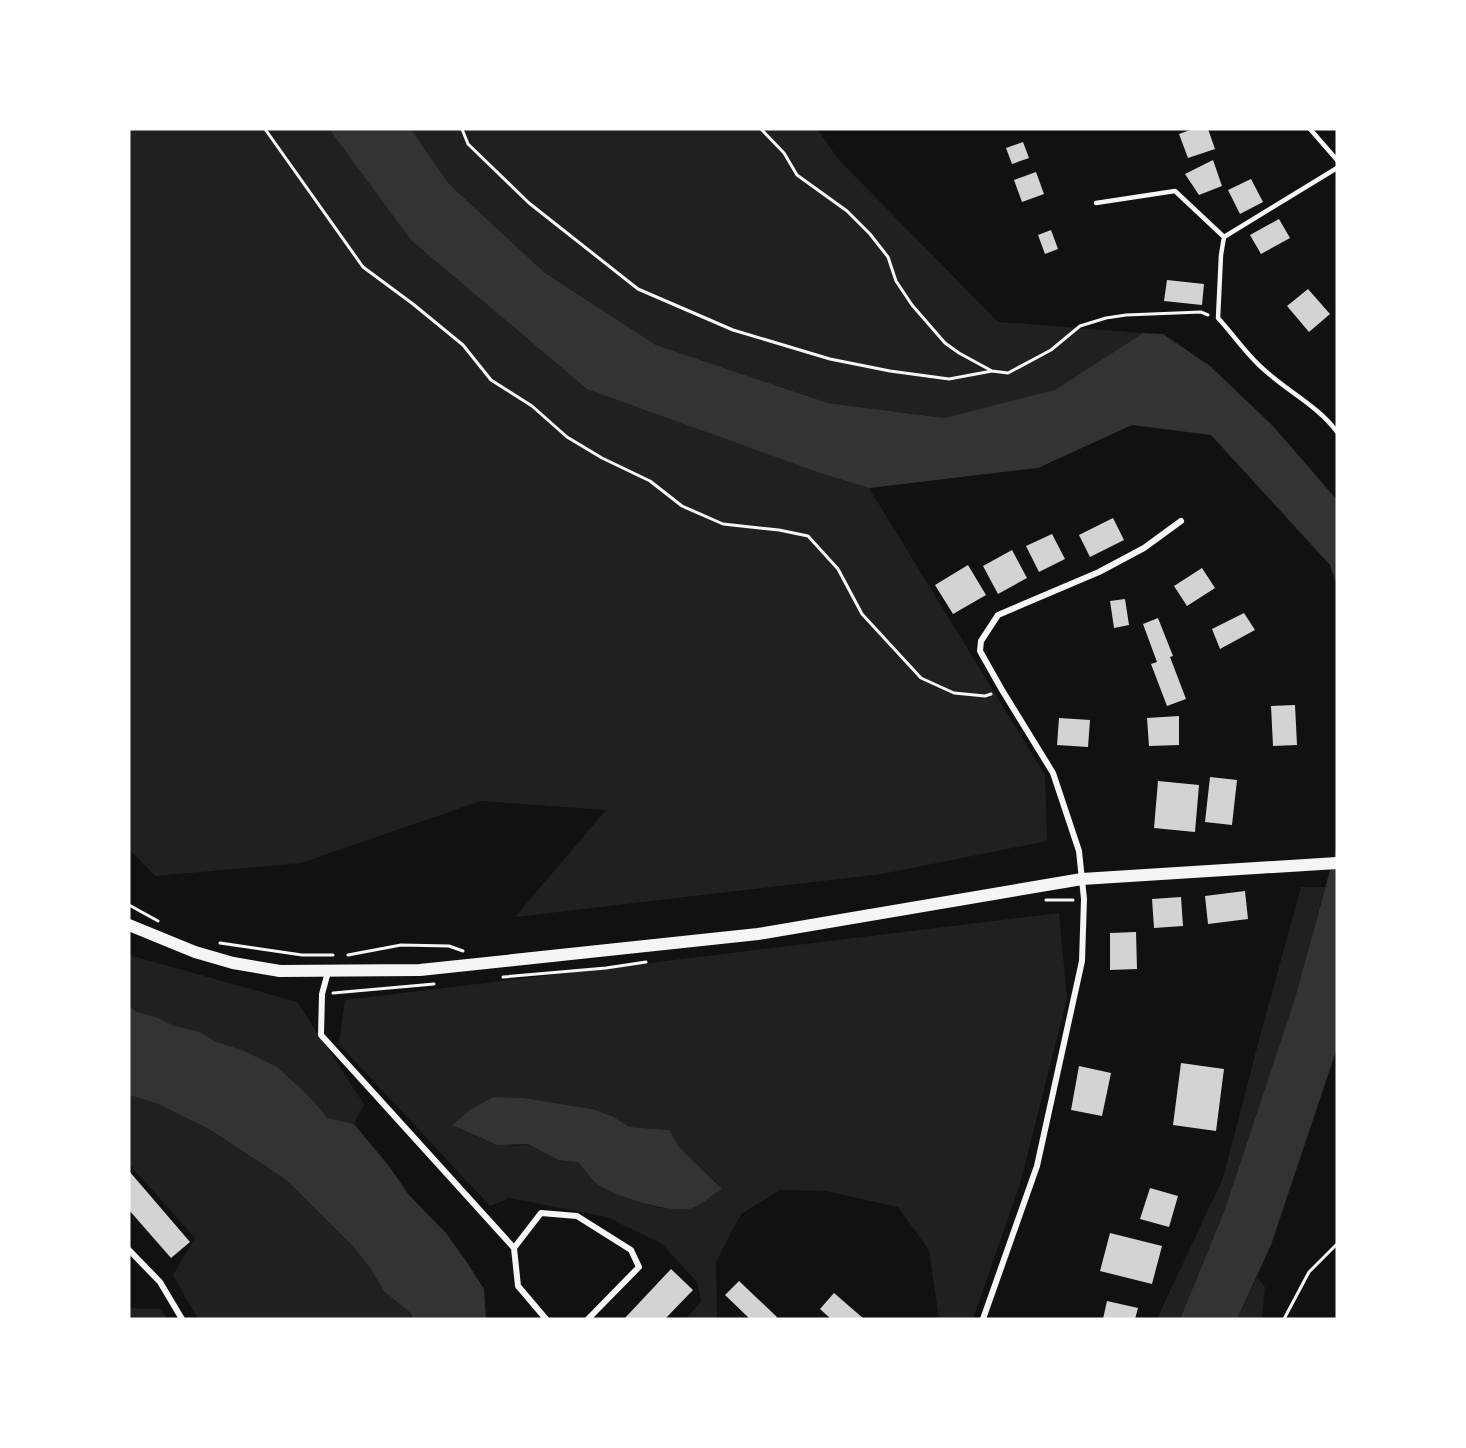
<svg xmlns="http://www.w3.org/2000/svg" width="1466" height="1448" font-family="Ubuntu,sans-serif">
  <rect width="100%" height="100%" fill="#111"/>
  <!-- green -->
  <path fill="#202020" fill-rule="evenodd" d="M 129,129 L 329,129 L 411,239 L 820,473 L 869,488 L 1045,775 L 1047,841 L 882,874 L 515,917 L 606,810 L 481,801 L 301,863 L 155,876 L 129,849 Z
    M 411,129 L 817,129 L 839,160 L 998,322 L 1143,333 L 1056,390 L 944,418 L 828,403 L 656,345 L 545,273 L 449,184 Z
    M 1301,887 L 1325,887 L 1295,998 L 1224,1212 L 1180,1319 L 1157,1319 L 1223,1178 L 1259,1040 Z
    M 1059,913 L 1067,998 L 1020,1184 L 973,1319 L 939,1319 L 929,1250 L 898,1207 L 826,1191 L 780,1190 L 741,1214 L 716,1262 L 717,1319 L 686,1319 L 701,1301 L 697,1282 L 662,1244 L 607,1217 L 509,1198 L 490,1206 L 339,1044 L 345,1000 ZM 493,1097 L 524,1098 L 592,1109 L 612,1116 L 630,1127 L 669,1130 L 679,1147 L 722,1189 L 695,1207 L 658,1208 L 600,1186 L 588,1175 L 578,1161 L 558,1160 L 528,1144 L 514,1146 L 480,1138 L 453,1125 L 471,1109 Z
    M 129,955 L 297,1002 L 364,1104 L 354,1124 L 328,1118 L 306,1093 L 277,1067 L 242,1050 L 217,1042 L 197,1031 L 175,1026 L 156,1017 L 137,1012 L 129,1006 Z
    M 129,1095 L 156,1103 L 209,1129 L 285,1179 L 353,1245 L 412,1314 L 412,1319 L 198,1319 L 173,1275 L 195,1238 L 129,1164 Z
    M 1257,1277 L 1265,1287 L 1262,1319 L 1237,1319 Z
    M 129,1308 L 161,1309 L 167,1319 L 129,1319 Z"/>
  <!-- water -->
  <path fill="#333" d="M 329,129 L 411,129 L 449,184 L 545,273 L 656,345 L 828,403 L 944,418 L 1055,390 L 1143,333 L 1163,334 L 1210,366 L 1274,427 L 1337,500 L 1337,586 L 1330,565 L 1211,435 L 1132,425 L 1038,468 L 869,488 L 820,473 L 587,389 L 411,240 Z
    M 1337,845 L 1337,1048 L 1271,1245 L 1237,1319 L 1180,1319 L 1224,1212 L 1295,998 Z
    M 129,1006 L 137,1012 L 156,1017 L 175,1026 L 197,1031 L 217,1042 L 242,1050 L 277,1067 L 306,1093 L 328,1118 L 354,1124 L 388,1165 L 409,1195 L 446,1233 L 466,1261 L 484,1289 L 486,1319 L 412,1319 L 412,1314 L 384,1291 L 369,1266 L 353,1246 L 285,1179 L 209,1129 L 156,1103 L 129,1095 Z
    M 493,1097 L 524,1098 L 592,1109 L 612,1116 L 630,1127 L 669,1130 L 679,1147 L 722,1189 C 713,1194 704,1203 695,1207 C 675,1216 619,1197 600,1186 C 591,1180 585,1170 578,1162 L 558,1160 L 528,1144 L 497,1145 L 452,1125 L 471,1109 Z"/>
  <!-- building -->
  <path fill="#d3d3d3" d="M 1193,129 L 1208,129 L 1215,149 L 1188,158 L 1179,134 Z
    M 1023,142 L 1029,158 L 1012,164 L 1006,148 Z
    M 1213,160 L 1222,186 L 1199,195 L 1185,174 Z
    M 1036,172 L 1044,194 L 1022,202 L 1014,180 Z
    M 1251,179 L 1263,202 L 1240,214 L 1228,190 Z
    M 1279,219 L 1290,238 L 1261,254 L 1250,235 Z
    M 1051,230 L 1058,249 L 1045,254 L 1038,235 Z
    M 1167,280 L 1204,284 L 1202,305 L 1164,301 Z
    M 1308,289 L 1330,314 L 1309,332 L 1287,306 Z
    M 1113,518 L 1124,540 L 1090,557 L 1079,535 Z
    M 1052,534 L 1065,559 L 1039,572 L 1026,546 Z
    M 1012,550 L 1027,578 L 998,594 L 983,566 Z
    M 968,565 L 986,595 L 953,614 L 935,585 Z
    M 1202,568 L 1215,588 L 1187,606 L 1174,586 Z
    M 1125,599 L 1129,625 L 1114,628 L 1110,601 Z
    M 1244,613 L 1255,630 L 1220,649 L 1212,629 Z
    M 1158,618 L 1173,656 L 1170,657 L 1186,699 L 1167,706 L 1151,664 L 1157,662 L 1143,624 Z
    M 1295,705 L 1297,745 L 1273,746 L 1271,706 Z
    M 1179,716 L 1179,745 L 1149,746 L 1147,718 Z
    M 1059,718 L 1090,720 L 1088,747 L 1057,745 Z
    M 1210,777 L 1237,780 L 1232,825 L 1205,822 Z
    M 1158,781 L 1199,785 L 1195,832 L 1154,828 Z
    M 1245,891 L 1248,919 L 1208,924 L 1205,896 Z
    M 1181,897 L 1183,926 L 1154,928 L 1152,899 Z
    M 1136,932 L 1137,969 L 1110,970 L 1110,933 Z
    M 1181,1063 L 1224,1069 L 1216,1131 L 1173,1125 Z
    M 1079,1066 L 1111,1073 L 1102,1116 L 1071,1110 Z
    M 129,1171 L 190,1242 L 171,1258 L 129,1210 Z
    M 1150,1188 L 1178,1196 L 1169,1227 L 1140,1219 Z
    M 1110,1233 L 1162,1246 L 1152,1284 L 1100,1271 Z
    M 671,1269 L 693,1290 L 665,1319 L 624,1319 Z
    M 739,1281 L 777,1317 L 775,1319 L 750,1319 L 725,1295 Z
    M 834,1293 L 864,1319 L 831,1319 L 820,1309 Z
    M 1107,1301 L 1138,1308 L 1135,1319 L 1103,1319 Z"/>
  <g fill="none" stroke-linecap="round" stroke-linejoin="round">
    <!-- path -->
    <path stroke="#f5f5f5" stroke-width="3" d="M 265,129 L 363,267 L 413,304 L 463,345 L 491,380 L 532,406 L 567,437 L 602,458 L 650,481 L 682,506 L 723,524 L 779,530 L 808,536 L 838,569 L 862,614 L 921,678 L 954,693 L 985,696 L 991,694
      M 462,129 L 468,144 L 529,203 L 638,289 L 733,330 L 830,359 L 890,371 L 949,379 L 992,371
      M 761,129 L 784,153 L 797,175 L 847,211 L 870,234 L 888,257 L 896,281 L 912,305 L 945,343 L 959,353 L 992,371 L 1008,373 L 1051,350 L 1080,326 L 1106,318 L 1126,315 L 1201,312 L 1208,315
      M 1046,900 L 1073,900
      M 129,905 L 158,921
      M 220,943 L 302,955 L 333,955
      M 348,955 L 401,945 L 449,946 L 463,951
      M 503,977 L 606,968 L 646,962
      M 333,993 L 434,984
      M 1284,1319 L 1309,1272 L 1337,1244"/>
    <!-- service -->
    <path stroke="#f5f5f5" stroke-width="4.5" d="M 1310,129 L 1337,160
      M 1096,203 L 1175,191 L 1224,237 L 1337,168
      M 1224,237 L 1221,255 L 1218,318 C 1231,332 1242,348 1255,361 C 1280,388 1316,403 1337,432"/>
    <!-- minor -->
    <path stroke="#f5f5f5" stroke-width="6" d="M 328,972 L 322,994 L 321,1035 L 514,1248 L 518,1286 L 546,1319
      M 514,1248 L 541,1213 L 577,1216 L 631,1250 L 639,1267 L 588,1319
      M 129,1250 L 160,1282 L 182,1319
      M 983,1319 L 1037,1166 L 1082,961 L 1084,899 L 1079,851 L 1053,773 L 1002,690 L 980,651 L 981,641 L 998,615 L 1099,572 L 1144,548 L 1181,521"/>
    <!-- secondary -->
    <path stroke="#f5f5f5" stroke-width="12" d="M 129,925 L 195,952 L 233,963 L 280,971 L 420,970 L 758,934 L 1082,879 L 1337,863"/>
  </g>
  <!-- border -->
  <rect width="1466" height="1448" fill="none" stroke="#ffffff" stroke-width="261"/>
</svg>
